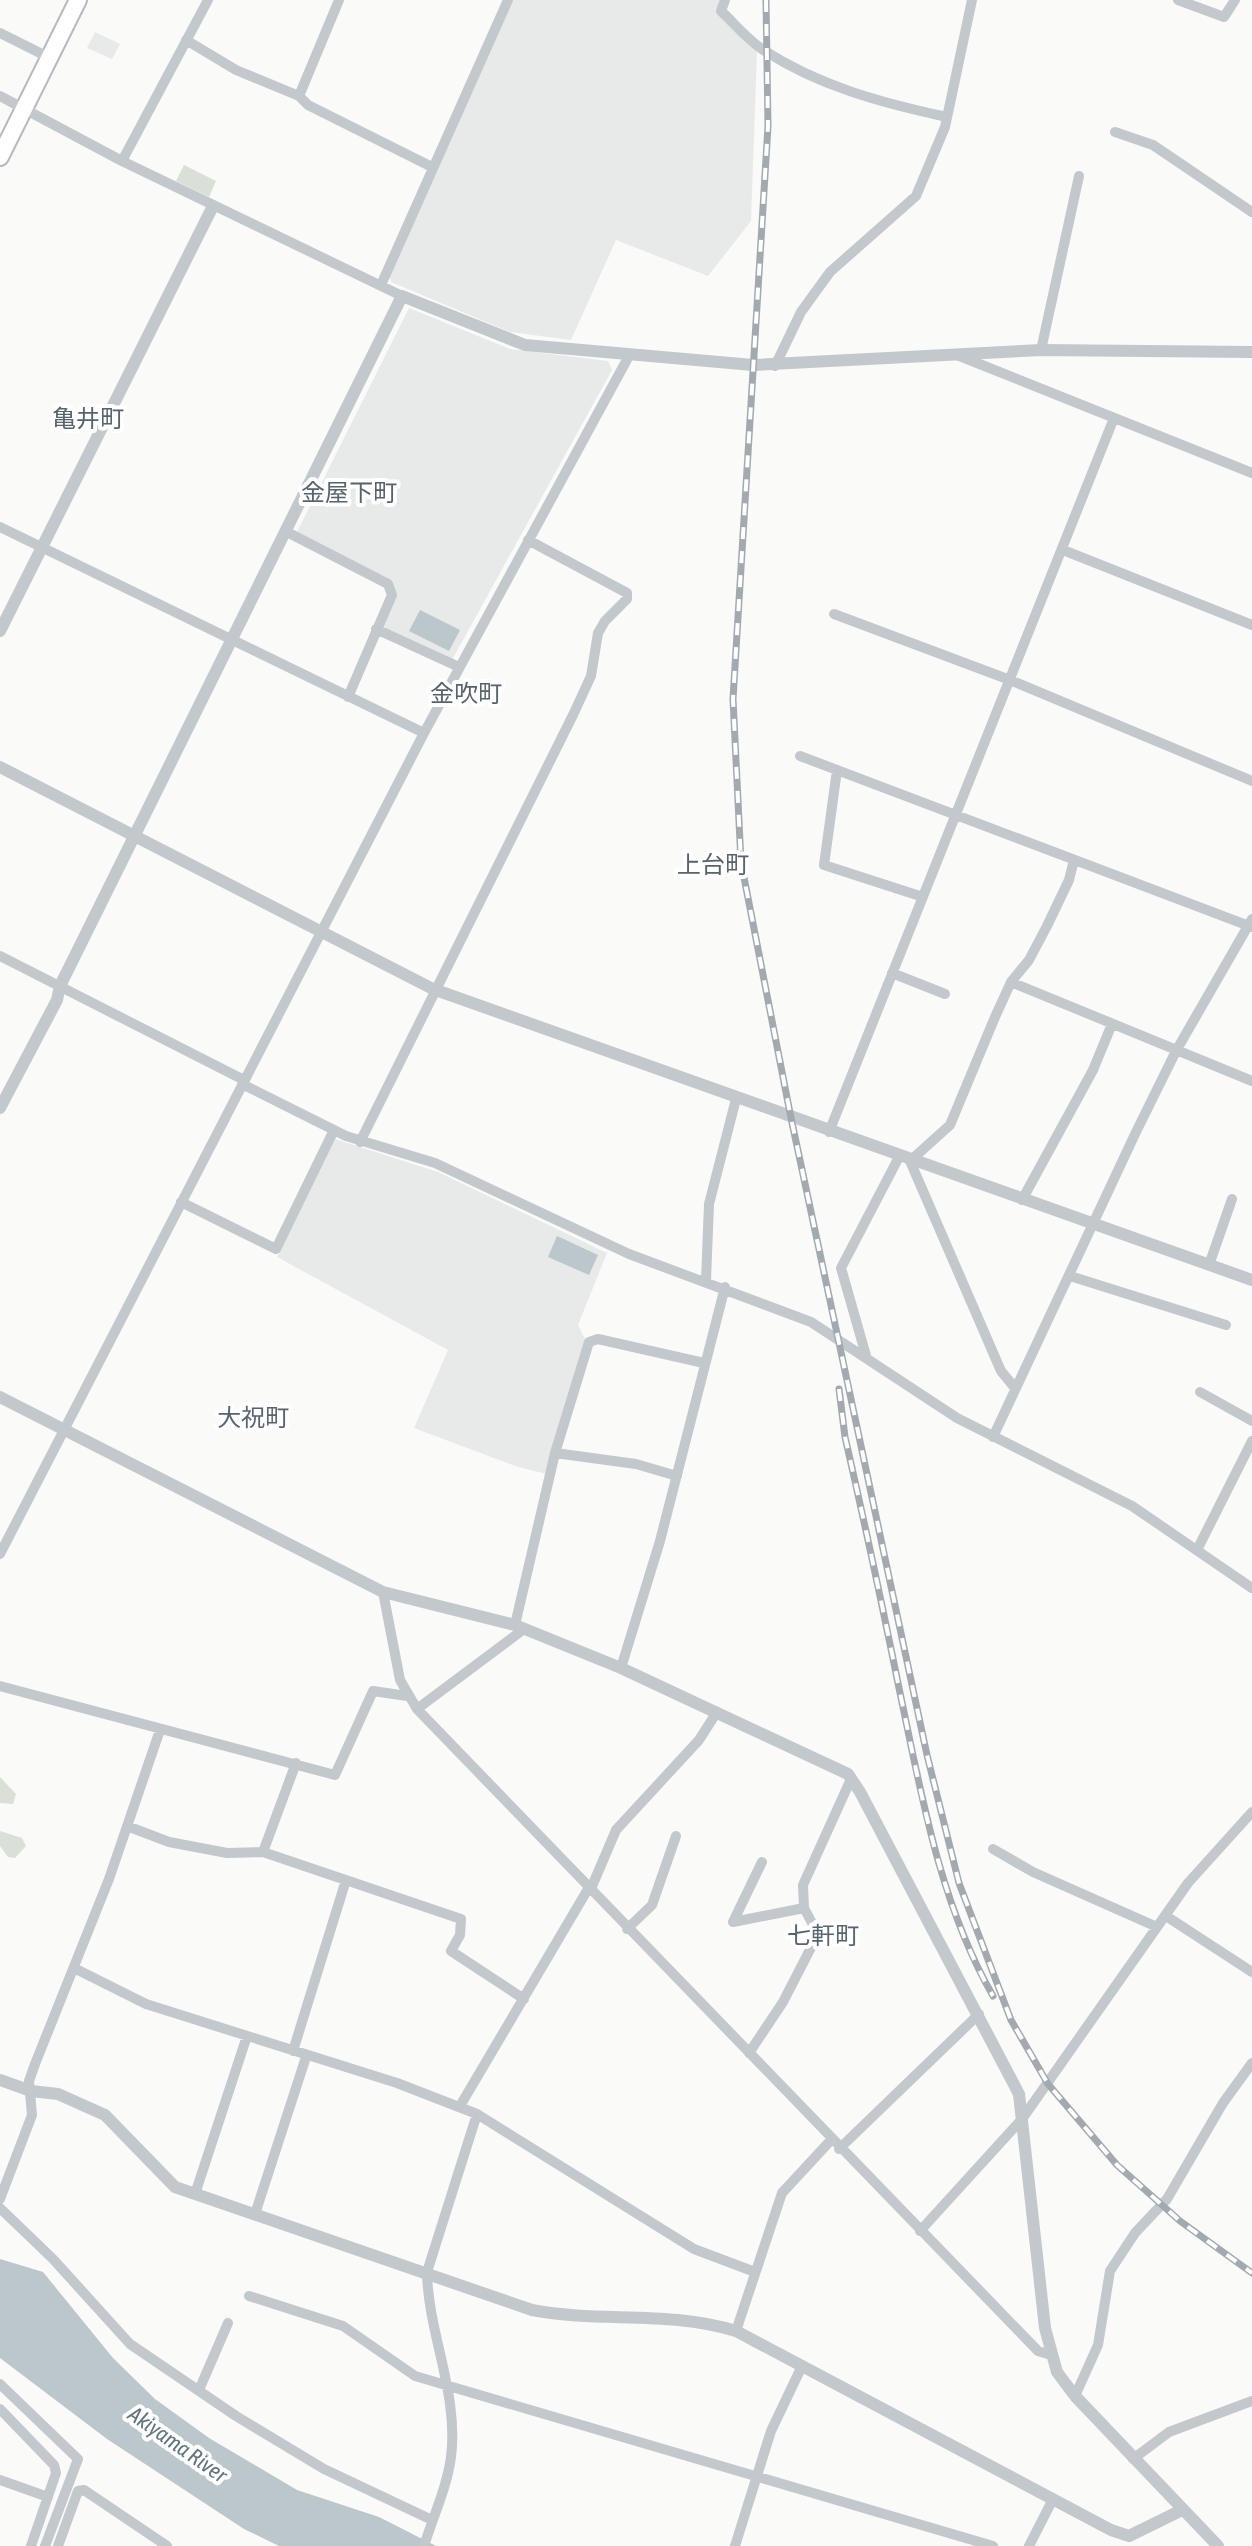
<svg xmlns="http://www.w3.org/2000/svg" width="1252" height="2546" font-family="'Asap Condensed','Noto Sans JP',sans-serif">
  <rect width="100%" height="100%" fill="#fafaf8"/>
  <!-- built -->
  <path fill="#e8e9e9" d="M 511,0 L 721,0 L 717,12 L 757,51 L 751,221 L 708,276 L 616,240 L 571,340 L 510,332 L 391,282 L 389,271 Z
    M 95,32 L 120,44 L 112,59 L 87,48 Z
    M 409,308 L 510,349 L 608,361 L 612,370 L 452,660 L 384,630 L 381,625 L 393,589 L 296,534 Z
    M 335,1139 L 438,1172 L 607,1253 L 578,1325 L 585,1339 L 547,1474 L 518,1467 L 414,1428 L 448,1350 L 277,1257 Z"/>
  <!-- green -->
  <path fill="#dadfd7" d="M 184,165 L 216,181 L 209,197 L 176,181 Z
    M 0,1777 L 16,1794 L 13,1804 L 0,1803 Z
    M 0,1831 L 22,1838 L 26,1846 L 15,1858 L 8,1857 L 0,1846 Z"/>
  <!-- water -->
  <path fill="#bbc7cb" d="M 420,610 L 460,630 L 449,651 L 409,631 Z
    M 557,1236 L 598,1255 L 589,1275 L 548,1257 Z
    M 0,2259 L 43,2272 L 113,2358 L 155,2399 L 209,2438 L 297,2490 L 379,2517 L 436,2546 L 279,2546 L 244,2529 L 107,2439 L 0,2358 Z"/>
  <g fill="none" stroke-linecap="round" stroke-linejoin="round">
    <defs>
      <path id="primary" d="M 0,157 L 78,0"/>
    </defs>
    <!-- primary casing -->
    <use href="#primary" stroke="#b5babe" stroke-width="20"/>
    <!-- minor -->
    <path stroke="#c3c8cc" stroke-width="10" d="M 725,0 L 721,11 C 734,23 747,39 762,49 C 818,86 882,103 947,117
      M 1178,0 L 1224,17 L 1235,0
      M 0,33 L 50,58
      M 186,40 L 236,70 L 299,96 L 308,105 L 432,167
      M 0,96 L 122,161 L 402,296
      M 299,96 L 339,0
      M 1115,132 L 1153,145 L 1252,212
      M 122,161 L 208,0
      M 381,285 L 508,0
      M 1041,350 L 1079,176
      M 957,355 L 1252,473
      M 775,366 L 801,312 L 830,272 L 916,196 L 945,127 L 972,0
      M 0,527 L 424,733
      M 285,531 L 388,584 L 392,595 L 348,697
      M 1063,550 L 1252,625
      M 834,614 L 1010,680 L 1252,781
      M 376,629 L 459,667
      M 800,756 L 1252,927
      M 837,770 L 824,865 L 923,897
      M 0,956 L 244,1080
      M 892,973 L 945,994
      M 1011,982 L 1252,1081
      M 242,1084 L 346,1136 L 435,1163 L 629,1254 L 811,1322 L 957,1418 L 1132,1506 L 1252,1588
      M 829,1132 L 1114,418
      M 360,1142 L 573,715 L 591,676 L 598,633 L 605,621 L 627,599 L 627,593 L 528,540
      M 1022,1200 L 1093,1070 L 1112,1024
      M 181,1202 L 276,1249 L 334,1130
      M 1209,1265 L 1232,1199
      M 1070,1276 L 1226,1325
      M 706,1280 L 709,1204 L 736,1099
      M 867,1359 L 841,1268 L 899,1157
      M 1015,1388 L 1001,1371 L 910,1161 L 950,1125 L 995,1017 L 1011,982 L 1029,960 L 1047,926 L 1069,880 L 1074,860
      M 1200,1392 L 1252,1421
      M 993,1437 L 1136,1132 L 1176,1051 L 1252,919
      M 555,1453 L 636,1464 L 677,1476
      M 1198,1548 L 1252,1441
      M 0,1554 L 424,733 L 630,354
      M 383,1592 L 400,1680 L 417,1709 L 1038,2351 L 1051,2355
      M 515,1625 L 555,1453 L 589,1342 L 598,1339 L 704,1363
      M 621,1668 L 660,1541 L 725,1287
      M 0,1686 L 335,1775 L 373,1691 L 407,1696
      M 417,1709 L 524,1629
      M 127,1826 L 169,1842 L 227,1853 L 263,1852 L 461,1919 L 460,1935 L 451,1951 L 524,1999
      M 993,1849 L 1033,1872 L 1157,1927
      M 263,1852 L 296,1763
      M 762,1862 L 733,1922 L 804,1908
      M 590,1891 L 616,1830 L 699,1740 L 715,1715
      M 1166,1916 L 1252,1972
      M 627,1929 L 652,1905 L 676,1836
      M 74,1968 L 146,2004 L 397,2083 L 477,2114 L 427,2272 C 428,2333 459,2394 451,2457 C 447,2487 433,2517 424,2546
      M 293,2051 L 346,1880
      M 749,2053 L 783,2002 L 818,1934 L 804,1908 L 803,1885 L 851,1779
      M 460,2106 L 588,1889
      M 477,2114 L 694,2249 L 755,2272
      M 839,2149 L 979,2014
      M 195,2194 L 247,2036
      M 0,2199 L 32,2115 L 29,2081 L 35,2064 L 109,1879 L 160,1730
      M 0,2208 L 53,2259 L 130,2344 L 236,2416 L 324,2469 L 432,2520
      M 255,2214 L 306,2057
      M 920,2231 L 1022,2119 L 1188,1883 L 1252,1812
      M 249,2296 L 343,2326 L 415,2376 L 993,2546
      M 736,2331 L 782,2193 L 831,2140
      M 0,2384 L 78,2459 L 45,2546
      M 199,2390 L 228,2323
      M 1075,2396 L 1098,2345 L 1110,2271 L 1135,2233 L 1167,2199 L 1223,2103 L 1252,2063
      M 0,2409 L 54,2465 L 56,2473 L 31,2546
      M 1133,2459 L 1169,2432 L 1252,2401
      M 0,2480 L 48,2497
      M 58,2546 L 78,2491 L 84,2490 L 167,2546
      M 735,2546 L 771,2431 L 802,2366
      M 1029,2546 L 1052,2501"/>
    <!-- tertiary -->
    <path stroke="#c3c8cc" stroke-width="12" d="M 0,631 L 213,206
      M 0,767 L 433,989 L 1252,1280
      M 0,1108 L 57,1000 L 60,986 L 402,296 L 525,345 L 753,365 L 1041,350 L 1252,352
      M 0,1397 L 383,1592 L 515,1625 L 621,1668 L 848,1774 L 860,1792 L 1019,2094 L 1045,2328 L 1057,2372 L 1075,2396 L 1218,2546
      M 0,2080 L 31,2091 L 58,2094 L 105,2115 L 175,2187 L 532,2310 C 600,2323 668,2310 736,2331 L 1111,2530 L 1129,2536 L 1182,2510"/>
    <!-- primary -->
    <use href="#primary" stroke="#fff" stroke-width="16"/>
    <defs>
      <path id="rail" d="M 766,0 L 768,126 L 733,699 L 741,862 L 791,1118 L 927,1755 L 959,1883 L 1011,2020 L 1048,2084 L 1117,2165 L 1180,2221 L 1252,2273
        M 839,1389 L 845,1437 C 864,1520 882,1604 899,1688 C 921,1792 939,1902 993,1996"/>
    </defs>
    <!-- rail casing -->
    <use href="#rail" stroke="#a2aab0" stroke-width="7"/>
    <!-- rail -->
    <use href="#rail" stroke="#fff" stroke-width="4" stroke-dasharray="12" stroke-linecap="butt"/>
  </g>
  <g text-anchor="middle" dominant-baseline="central" stroke-width="8" stroke-linejoin="round" paint-order="stroke">
    <!-- water labels -->
    <g font-size="22" font-style="italic" fill="#60757c" stroke="#fff">
      <text transform="translate(178 2444) rotate(35)">Akiyama River</text>
    </g>
    <!-- quarter labels -->
    <g font-size="24" fill="#57646e" stroke="#fff">
      <text x="88" y="418">亀井町</text>
      <text x="349" y="492">金屋下町</text>
      <text x="466" y="693">金吹町</text>
      <text x="713" y="864">上台町</text>
      <text x="253" y="1417">大祝町</text>
      <text x="823" y="1935">七軒町</text>
    </g>
  </g>
</svg>
